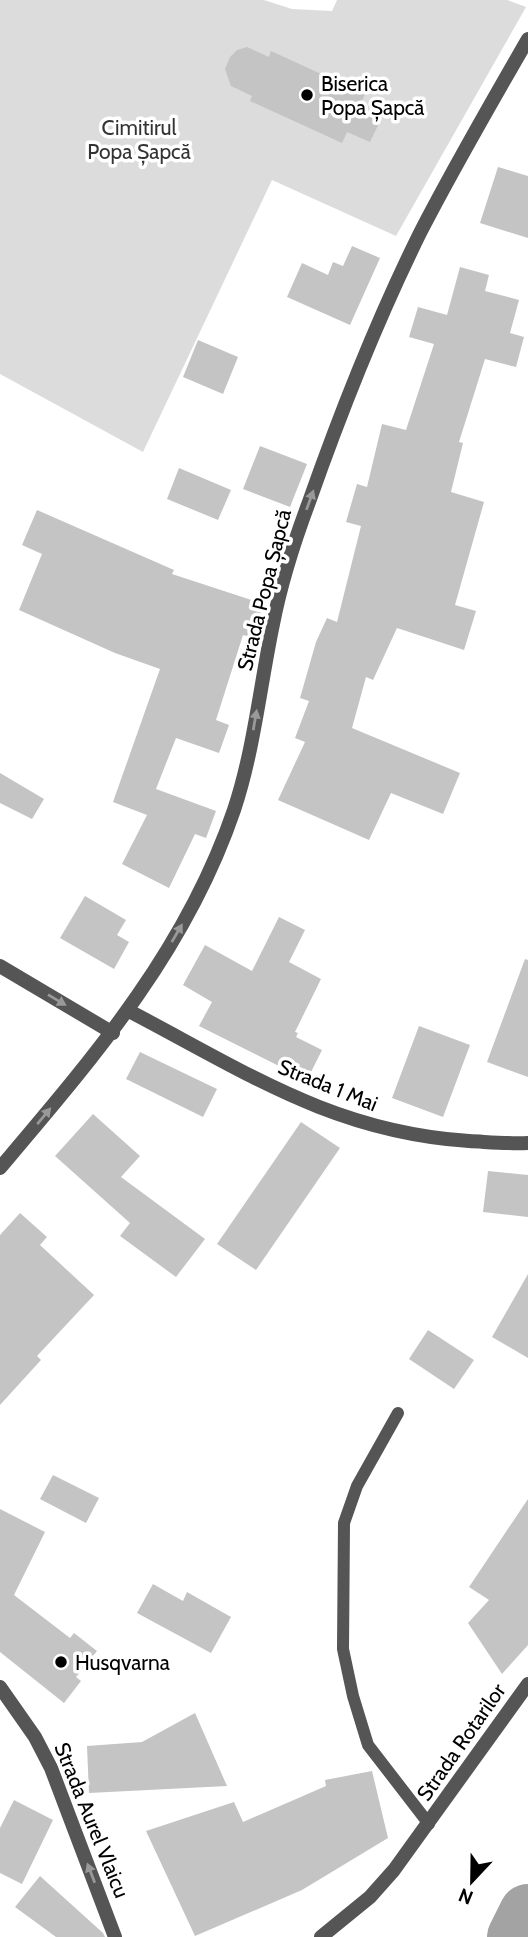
<svg xmlns="http://www.w3.org/2000/svg" width="528" height="1937" font-family="Cabin,sans-serif">
  <rect width="100%" height="100%" fill="#fff"/>
  <!-- green -->
  <path fill="#dcdcdc" d="M 0,0 L 264,0 L 292,9 L 332,11 L 337,0 L 507,0 L 526,7 L 396,236 L 272,180 L 143,452 L 0,374 Z"/>
  <g fill="none" stroke-linecap="round" stroke-linejoin="round">
    <!-- river -->
    <path stroke="#a3a3a3" stroke-width="58" d="M 516,1937 L 528,1913"/>
  </g>
  <!-- building -->
  <path fill="#c4c4c4" d="M 247,47 L 269,57 L 271,51 L 365,94 L 359,107 L 382,117 L 370,142 L 347,132 L 342,143 L 250,101 L 252,96 L 231,86 L 225,69 L 230,57 L 237,50 Z
    M 498,167 L 528,176 L 528,238 L 480,223 Z
    M 352,246 L 380,258 L 350,325 L 287,297 L 302,263 L 328,275 L 333,262 L 343,266 Z
    M 460,267 L 489,275 L 485,291 L 519,300 L 510,333 L 524,337 L 516,367 L 485,359 L 459,442 L 463,443 L 451,492 L 484,502 L 455,605 L 476,611 L 464,650 L 397,628 L 373,680 L 366,677 L 352,728 L 460,773 L 443,814 L 391,793 L 369,840 L 278,800 L 305,742 L 295,738 L 309,701 L 300,698 L 316,642 L 327,618 L 337,622 L 361,526 L 346,522 L 357,484 L 367,487 L 382,424 L 406,430 L 434,344 L 409,337 L 418,307 L 447,315 Z
    M 198,340 L 238,357 L 223,394 L 183,377 Z
    M 260,446 L 307,464 L 290,507 L 243,489 Z
    M 179,468 L 231,490 L 218,520 L 167,499 Z
    M 37,510 L 174,570 L 172,574 L 264,604 L 253,638 L 243,635 L 216,720 L 229,725 L 219,753 L 176,738 L 156,789 L 216,811 L 206,838 L 195,834 L 169,888 L 122,864 L 147,815 L 113,802 L 160,669 L 115,653 L 19,610 L 42,554 L 22,545 Z
    M 0,773 L 44,799 L 32,819 L 0,803 Z
    M 85,896 L 126,920 L 117,935 L 129,942 L 114,969 L 60,938 Z
    M 279,917 L 305,930 L 289,962 L 321,979 L 295,1032 L 298,1033 L 296,1037 L 322,1050 L 307,1080 L 199,1026 L 212,1002 L 183,985 L 205,945 L 252,971 Z
    M 525,959 L 528,960 L 528,1077 L 487,1062 Z
    M 419,1026 L 470,1045 L 443,1117 L 392,1098 Z
    M 140,1052 L 217,1089 L 203,1117 L 126,1079 Z
    M 93,1114 L 140,1156 L 121,1177 L 205,1239 L 176,1277 L 120,1236 L 130,1223 L 55,1156 Z
    M 301,1122 L 340,1148 L 256,1270 L 217,1244 Z
    M 488,1171 L 528,1175 L 528,1217 L 483,1212 Z
    M 20,1213 L 47,1237 L 40,1245 L 94,1295 L 37,1356 L 41,1360 L 0,1405 L 0,1235 Z
    M 528,1274 L 528,1358 L 492,1337 Z
    M 428,1330 L 474,1360 L 454,1389 L 409,1359 Z
    M 53,1475 L 99,1498 L 86,1523 L 40,1499 Z
    M 528,1499 L 528,1645 L 502,1674 L 468,1623 L 489,1600 L 469,1587 Z
    M 0,1509 L 45,1532 L 14,1595 L 70,1638 L 74,1633 L 97,1651 L 76,1677 L 81,1681 L 64,1703 L 0,1652 Z
    M 153,1584 L 183,1601 L 187,1592 L 231,1617 L 211,1653 L 137,1613 Z
    M 195,1713 L 227,1786 L 89,1793 L 87,1746 L 142,1742 Z
    M 372,1771 L 388,1838 L 302,1890 L 195,1936 L 146,1831 L 234,1802 L 243,1822 L 326,1786 L 325,1780 Z
    M 14,1800 L 53,1820 L 22,1884 L 0,1873 L 0,1828 Z
    M 40,1876 L 103,1933 L 105,1937 L 56,1937 L 15,1907 Z"/>
  <g fill="none" stroke-linecap="round" stroke-linejoin="round">
    <!-- service -->
    <path stroke="#555" stroke-width="12" d="M 398,1413 L 357,1486 L 344,1523 L 343,1649 L 353,1696 L 368,1745 L 429,1824"/>
    <!-- minor -->
    <path stroke="#555" stroke-width="14" d="M 0,966 L 113,1033
      M 129,1011 C 246,1072 333,1132 469,1141 C 489,1142 509,1144 528,1143"/>
    <!-- tertiary -->
    <path stroke="#555" stroke-width="14" d="M 0,1168 C 94,1057 186,951 234,810 C 254,750 260,686 273,624 C 281,583 294,542 309,502 C 341,411 377,320 420,233 C 454,167 491,103 528,39
      M 0,1687 L 35,1737 L 51,1768 L 115,1937
      M 321,1937 L 370,1897 L 394,1870 L 528,1684"/>
  </g>
  <!-- one-way arrows -->
  <defs><path id="oneway-solid" d="M-6-.8H1V-3.2L6.5 0L1 3.2V.8H-6Z" transform="scale(1.75)"/></defs>
  <g fill="#999">
    <use href="#oneway-solid" transform="translate(310 500) rotate(-70)"/>
    <use href="#oneway-solid" transform="translate(255 720) rotate(-80)"/>
    <use href="#oneway-solid" transform="translate(177 933) rotate(-60)"/>
    <use href="#oneway-solid" transform="translate(57 1000) rotate(31)"/>
    <use href="#oneway-solid" transform="translate(44 1116) rotate(-50)"/>
    <use href="#oneway-solid" transform="translate(91 1873) rotate(-111)"/>
  </g>
  <!-- markers -->
  <g fill="#000" stroke="#fff" stroke-width="2.5">
    <circle cx="307" cy="95" r="7"/>
    <circle cx="61" cy="1662" r="7"/>
  </g>
  <g text-anchor="middle" dominant-baseline="central" stroke-width="7" stroke-linejoin="round" paint-order="stroke">
    <!-- poi labels -->
    <g font-size="21" fill="#000" stroke="#fff" text-anchor="start">
      <text x="321" y="83">Biserica<tspan x="321" dy="24">Popa Șapcă</tspan></text>
      <text x="75" y="1662">Husqvarna</text>
    </g>
    <!-- park labels -->
    <g font-size="21" fill="#333" stroke="#fff">
      <text x="139" y="127">Cimitirul<tspan x="139" dy="24">Popa Șapcă</tspan></text>
    </g>
    <!-- street labels -->
    <g font-size="21" fill="#000" stroke="#fff">
      <text transform="translate(264 590) rotate(-76)">Strada Popa Șapcă</text>
      <text transform="translate(328 1085) rotate(22)">Strada 1 Mai</text>
      <text transform="translate(461 1742) rotate(-55)">Strada Rotarilor</text>
      <text transform="translate(92 1820) rotate(68)">Strada Aurel Vlaicu</text>
    </g>
  </g>
  <!-- north arrow -->
  <g transform="translate(472 1881) rotate(202)" stroke="#ffffff" stroke-width="5" paint-order="stroke">
  <path d="M0-5L12 26L0 18L-12 26Z" fill="#000000"/>
  <text y="-10" font-size="19" font-weight="bold" text-anchor="middle" fill="#000000">N</text>
  </g>
</svg>
